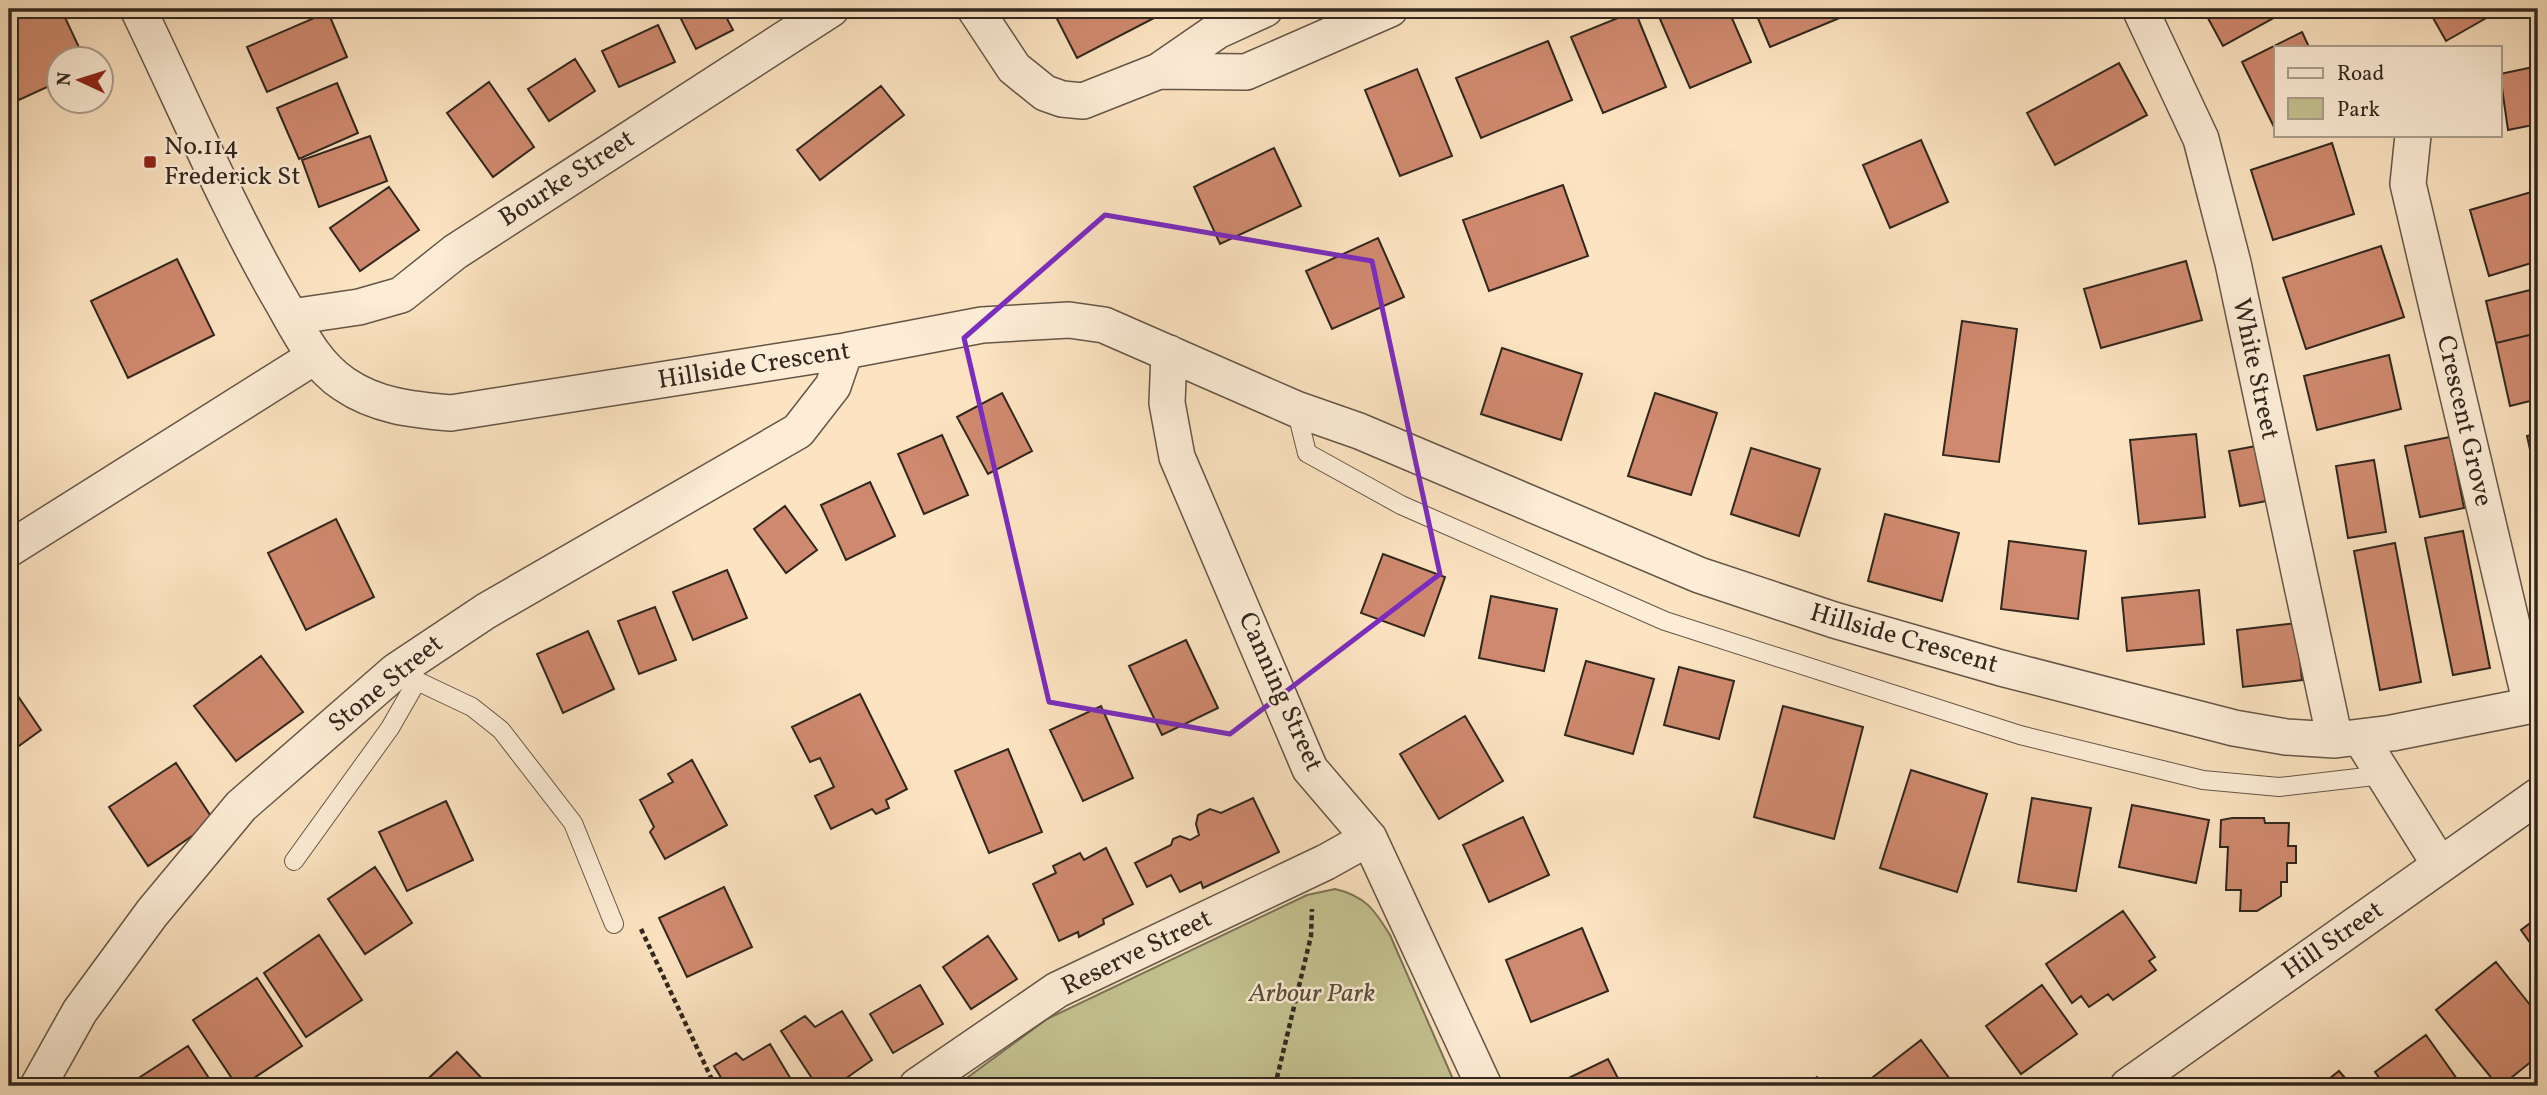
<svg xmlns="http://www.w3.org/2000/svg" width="2547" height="1095" font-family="Vollkorn,serif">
  <rect width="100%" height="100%" fill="#fce3c1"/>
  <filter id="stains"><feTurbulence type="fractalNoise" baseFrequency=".00286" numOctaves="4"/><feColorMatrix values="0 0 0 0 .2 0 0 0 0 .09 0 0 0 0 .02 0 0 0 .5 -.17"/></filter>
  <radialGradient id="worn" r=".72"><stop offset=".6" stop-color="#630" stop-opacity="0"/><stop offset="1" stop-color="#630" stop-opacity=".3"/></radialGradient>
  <!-- green -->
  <path fill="#c4c290" stroke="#7a7457" stroke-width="2" d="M 1335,889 C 1365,896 1374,909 1390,935 L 1456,1086 L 956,1086 L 1047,1019 L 1307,895 Z"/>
  <!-- building -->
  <path fill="#cf896e" stroke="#31271e" stroke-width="2" d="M 34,9 L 61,9 L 85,60 L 60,60 L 60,81 L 19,100 L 9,78 L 9,21 Z
    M 694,9 L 722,9 L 733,30 L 696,49 L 680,17 Z
    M 1062,9 L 1155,9 L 1158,16 L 1077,58 L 1054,13 Z
    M 1684,9 L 1728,9 L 1751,62 L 1690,88 L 1660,19 Z
    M 1754,9 L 1861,9 L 1770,47 Z
    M 2203,9 L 2290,9 L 2223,46 Z
    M 2428,9 L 2502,9 L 2446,41 Z
    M 1635,11 L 1666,87 L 1603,113 L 1571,37 Z
    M 328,12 L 347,57 L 267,92 L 247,47 Z
    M 658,25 L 675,62 L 619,87 L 602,51 Z
    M 2302,32 L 2309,47 L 2276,47 L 2275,129 L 2242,62 Z
    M 1548,41 L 1572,100 L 1481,138 L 1456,78 Z
    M 575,59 L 595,91 L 549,121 L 528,89 Z
    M 2119,63 L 2147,115 L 2055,165 L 2027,113 Z
    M 2538,66 L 2538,124 L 2508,130 L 2500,74 Z
    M 1417,69 L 1452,156 L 1400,176 L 1365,90 Z
    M 489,82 L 534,147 L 493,177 L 447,113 Z
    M 337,83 L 358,133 L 299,159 L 277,108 Z
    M 881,86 L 904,115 L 820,180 L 797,150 Z
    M 370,136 L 387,181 L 319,207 L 302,160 Z
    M 1921,140 L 1948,202 L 1890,228 L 1863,165 Z
    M 2332,143 L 2354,214 L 2273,240 L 2251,170 Z
    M 1274,148 L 1301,206 L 1220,244 L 1194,187 Z
    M 1563,185 L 1588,256 L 1489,291 L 1463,220 Z
    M 389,187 L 419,230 L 360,271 L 330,228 Z
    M 2538,190 L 2538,261 L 2489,276 L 2470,210 Z
    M 1378,238 L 1404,297 L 1332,329 L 1306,271 Z
    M 2381,246 L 2404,317 L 2306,349 L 2283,278 Z
    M 177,259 L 214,335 L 128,378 L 91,301 Z
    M 2186,261 L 2202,320 L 2101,348 L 2084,289 Z
    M 2538,288 L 2538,333 L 2496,343 L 2486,301 Z
    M 1962,321 L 2017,329 L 1999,462 L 1943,455 Z
    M 2538,333 L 2538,399 L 2510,406 L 2496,343 Z
    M 1502,348 L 1582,374 L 1561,440 L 1481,414 Z
    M 2389,355 L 2401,409 L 2317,430 L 2304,376 Z
    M 1002,393 L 1032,451 L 988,474 L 957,417 Z
    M 1655,393 L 1717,413 L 1691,495 L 1628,476 Z
    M 2538,433 L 2538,486 L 2527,436 Z
    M 2196,434 L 2205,517 L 2139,524 L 2130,440 Z
    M 942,435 L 968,495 L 924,514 L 898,454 Z
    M 2450,437 L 2464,508 L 2420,517 L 2405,446 Z
    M 2267,444 L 2277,499 L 2240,506 L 2229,451 Z
    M 1751,448 L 1820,469 L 1799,536 L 1731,514 Z
    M 2374,460 L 2386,532 L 2348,538 L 2336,466 Z
    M 870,482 L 895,536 L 846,560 L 821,505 Z
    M 785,506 L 817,550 L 786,573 L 754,529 Z
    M 1885,514 L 1959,533 L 1942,601 L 1868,581 Z
    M 336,519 L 374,597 L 306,630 L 268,553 Z
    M 2463,531 L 2490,668 L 2453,675 L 2425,538 Z
    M 2009,541 L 2086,551 L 2078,619 L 2001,609 Z
    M 2395,543 L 2421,682 L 2380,690 L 2354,551 Z
    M 1383,554 L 1445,577 L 1424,636 L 1361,613 Z
    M 727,570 L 747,618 L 693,640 L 673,592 Z
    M 2199,590 L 2204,644 L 2127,651 L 2122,598 Z
    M 1491,596 L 1557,609 L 1544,671 L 1479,658 Z
    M 655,607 L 676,660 L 639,674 L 618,621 Z
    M 2296,623 L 2302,680 L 2243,687 L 2237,630 Z
    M 588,631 L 614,689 L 563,713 L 537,654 Z
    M 1186,640 L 1218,708 L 1162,735 L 1129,666 Z
    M 261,656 L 303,712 L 236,761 L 194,706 Z
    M 1586,661 L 1654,679 L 1633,754 L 1565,735 Z
    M 1679,667 L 1734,681 L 1719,739 L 1664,725 Z
    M 9,683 L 41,730 L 9,753 Z
    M 860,694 L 907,789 L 886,800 L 889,808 L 876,814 L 872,809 L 831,829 L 815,796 L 834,787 L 820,758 L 810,762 L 792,727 Z
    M 1101,706 L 1133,778 L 1083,801 L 1050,730 Z
    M 1783,706 L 1863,727 L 1834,839 L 1754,817 Z
    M 1465,716 L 1503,781 L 1439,819 L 1400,754 Z
    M 1008,749 L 1042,832 L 989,853 L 955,771 Z
    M 692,760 L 727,825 L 665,859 L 650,832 L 654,827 L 640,800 L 673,782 L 668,774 Z
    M 176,763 L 214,821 L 148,866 L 109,807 Z
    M 1911,770 L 1987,794 L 1957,892 L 1880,868 Z
    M 1253,798 L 1279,852 L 1203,888 L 1201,882 L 1180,892 L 1171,875 L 1147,887 L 1135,863 L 1171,845 L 1173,839 L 1180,836 L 1190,840 L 1199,835 L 1196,824 L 1198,815 L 1210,809 L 1221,813 Z
    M 2032,798 L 2091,808 L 2076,891 L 2018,882 Z
    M 446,801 L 473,860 L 407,891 L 379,832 Z
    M 2132,805 L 2209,820 L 2196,883 L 2119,867 Z
    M 1523,817 L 1549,875 L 1489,902 L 1463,845 Z
    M 2232,818 L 2264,818 L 2265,823 L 2289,823 L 2288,846 L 2296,846 L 2296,863 L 2287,863 L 2287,882 L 2281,882 L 2281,896 L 2257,911 L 2240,911 L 2241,890 L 2226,890 L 2228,847 L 2220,847 L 2221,820 Z
    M 1106,848 L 1133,904 L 1103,919 L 1104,924 L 1079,937 L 1078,932 L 1059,941 L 1033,884 L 1056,873 L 1053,866 L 1080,853 L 1084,860 Z
    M 375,867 L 412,923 L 365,954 L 328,899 Z
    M 724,887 L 752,947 L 687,977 L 659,918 Z
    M 2123,911 L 2155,957 L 2149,961 L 2156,970 L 2113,1000 L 2108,994 L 2089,1007 L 2081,996 L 2072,1003 L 2046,964 Z
    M 2538,917 L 2538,954 L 2521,930 Z
    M 1582,928 L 1608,991 L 1531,1022 L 1506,960 Z
    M 319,935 L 362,1000 L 306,1037 L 264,973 Z
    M 988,936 L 1017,979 L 971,1009 L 943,967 Z
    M 2496,962 L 2538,1015 L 2538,1056 L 2501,1086 L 2498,1086 L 2436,1010 Z
    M 257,978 L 302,1046 L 242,1086 L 237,1086 L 193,1020 Z
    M 920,985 L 943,1024 L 893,1053 L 870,1014 Z
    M 2042,985 L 2077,1034 L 2021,1074 L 1986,1026 Z
    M 842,1011 L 872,1060 L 835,1086 L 817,1086 L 781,1031 L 805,1016 L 815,1027 Z
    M 2426,1035 L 2462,1086 L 2385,1086 L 2375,1072 Z
    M 1921,1040 L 1955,1086 L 1865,1086 L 1864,1084 Z
    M 770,1044 L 795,1086 L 726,1086 L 714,1066 L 736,1053 L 743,1060 Z
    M 188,1046 L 214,1086 L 133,1086 L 131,1083 Z
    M 457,1052 L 489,1086 L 420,1086 Z
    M 1608,1059 L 1622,1086 L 1552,1086 Z
    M 2339,1071 L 2352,1086 L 2320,1086 Z
    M 1817,1077 L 1823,1086 L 1803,1086 Z"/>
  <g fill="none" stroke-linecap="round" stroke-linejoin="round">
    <defs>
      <path id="lane" d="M 1296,409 L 1307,453 L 1401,505 L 1665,621 L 2020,735 L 2203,780 L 2279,787 L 2383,775
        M 396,671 L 472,707 L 501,730 L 573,823 L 614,924
        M 294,861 L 390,728 L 417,681"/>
      <path id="street" d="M 138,9 C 185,106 227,207 281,300 C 299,331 314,364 344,384 C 376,406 413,410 451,413 L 845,351 L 982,325 L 1069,320 L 1104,325 L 1296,409 L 1359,431 L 1699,575 L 1834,620 L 2001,668 L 2234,728 L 2286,737 L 2335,740 L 2392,733 L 2538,704
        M 975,9 L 1014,68 L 1045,93 L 1062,99 L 1083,101 L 1159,71 L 1217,31 L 1265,9
        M 2140,9 L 2201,139 L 2233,263 L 2335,740
        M 1159,71 L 1246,72 L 1390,9
        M 2413,135 L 2408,184 L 2531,705
        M 291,317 L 359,307 L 401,295 L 455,252 L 831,9
        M 1169,353 L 1167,403 L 1177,457 L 1310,769 L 1369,838 L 1484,1086
        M 9,549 L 314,357
        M 2360,737 L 2440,865
        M 38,1086 L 80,1011 L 152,913 L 241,806 L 396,671 L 486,611 L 798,431 L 833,386 L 845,351
        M 917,1086 L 1057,990 L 1326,862 L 1369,838
        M 2128,1086 L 2538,796"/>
    </defs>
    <!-- lane casing -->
    <use href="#lane" stroke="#645647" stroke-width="20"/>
    <!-- street casing -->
    <use href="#street" stroke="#645647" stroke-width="38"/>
    <!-- path -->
    <path stroke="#31271e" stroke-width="4.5" stroke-dasharray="5 3.5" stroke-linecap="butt" d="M 641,929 L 715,1086
      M 1275,1086 L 1311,936 L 1312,909"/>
    <!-- lane -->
    <use href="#lane" stroke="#fdedd7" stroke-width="18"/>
    <!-- street -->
    <use href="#street" stroke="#fdedd7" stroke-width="35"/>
  </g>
  <!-- marked area -->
  <path fill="none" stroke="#7b2cbf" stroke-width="5" stroke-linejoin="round" d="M 1105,215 L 1372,261 L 1440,574 L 1230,734 L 1049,702 L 964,338 Z"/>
  <!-- markers -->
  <rect fill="#8f2418" stroke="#fdedd7" stroke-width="2.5" x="143" y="155" width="14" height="14" rx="3.5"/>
  <g text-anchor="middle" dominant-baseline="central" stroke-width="5" stroke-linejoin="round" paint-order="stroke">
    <!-- poi labels -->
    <g font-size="26" fill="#31271e" stroke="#fdedd7" text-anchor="start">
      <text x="164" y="147">No.114<tspan x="164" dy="30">Frederick St</tspan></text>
    </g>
    <!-- street labels -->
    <g font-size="26" fill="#31271e" stroke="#fdedd7">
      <text transform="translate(567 179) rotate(-33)">Bourke Street</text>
      <text transform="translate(754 366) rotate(-9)">Hillside Crescent</text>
      <text transform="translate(2255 369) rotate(78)">White Street</text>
      <text transform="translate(2464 421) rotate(77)">Crescent Grove</text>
      <text transform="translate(1904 639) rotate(16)">Hillside Crescent</text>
      <text transform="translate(386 684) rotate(-39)">Stone Street</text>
      <text transform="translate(1280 692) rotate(66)">Canning Street</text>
      <text transform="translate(2333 941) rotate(-35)">Hill Street</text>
      <text transform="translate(1137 953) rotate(-26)">Reserve Street</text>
    </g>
    <!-- park labels -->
    <g font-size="26" font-style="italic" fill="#564e3a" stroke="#fdedd7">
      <text x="1312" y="994">Arbour Park</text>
    </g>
  </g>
  <!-- margin -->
  <rect width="2547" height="1095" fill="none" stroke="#fce3c1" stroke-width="35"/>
  <rect x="10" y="10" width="2526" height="1074" fill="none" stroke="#31271e" stroke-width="3.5"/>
  <rect x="18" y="18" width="2512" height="1060" fill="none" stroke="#31271e" stroke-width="2"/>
  <!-- legend -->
  <rect x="2274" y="46" width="228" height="91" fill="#fdedd7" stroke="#ab9e8d" stroke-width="2"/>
  <rect x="2288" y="68" width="35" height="10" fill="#fdedd7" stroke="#ab9e8d" stroke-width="2"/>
  <text x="2337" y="80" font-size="21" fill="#31271e">Road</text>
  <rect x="2288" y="98" width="35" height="21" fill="#c4c290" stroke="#ab9e8d" stroke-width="2"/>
  <text x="2337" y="116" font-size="21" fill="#31271e">Park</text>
  <!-- north arrow -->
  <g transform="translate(80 80) rotate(274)"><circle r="33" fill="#fdedd7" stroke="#ab9e8d" stroke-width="2"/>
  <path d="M0-5L12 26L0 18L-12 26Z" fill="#8f2418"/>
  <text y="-10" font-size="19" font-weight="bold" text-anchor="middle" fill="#31271e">N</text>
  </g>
  <rect width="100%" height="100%" filter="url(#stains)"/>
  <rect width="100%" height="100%" fill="url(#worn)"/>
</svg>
